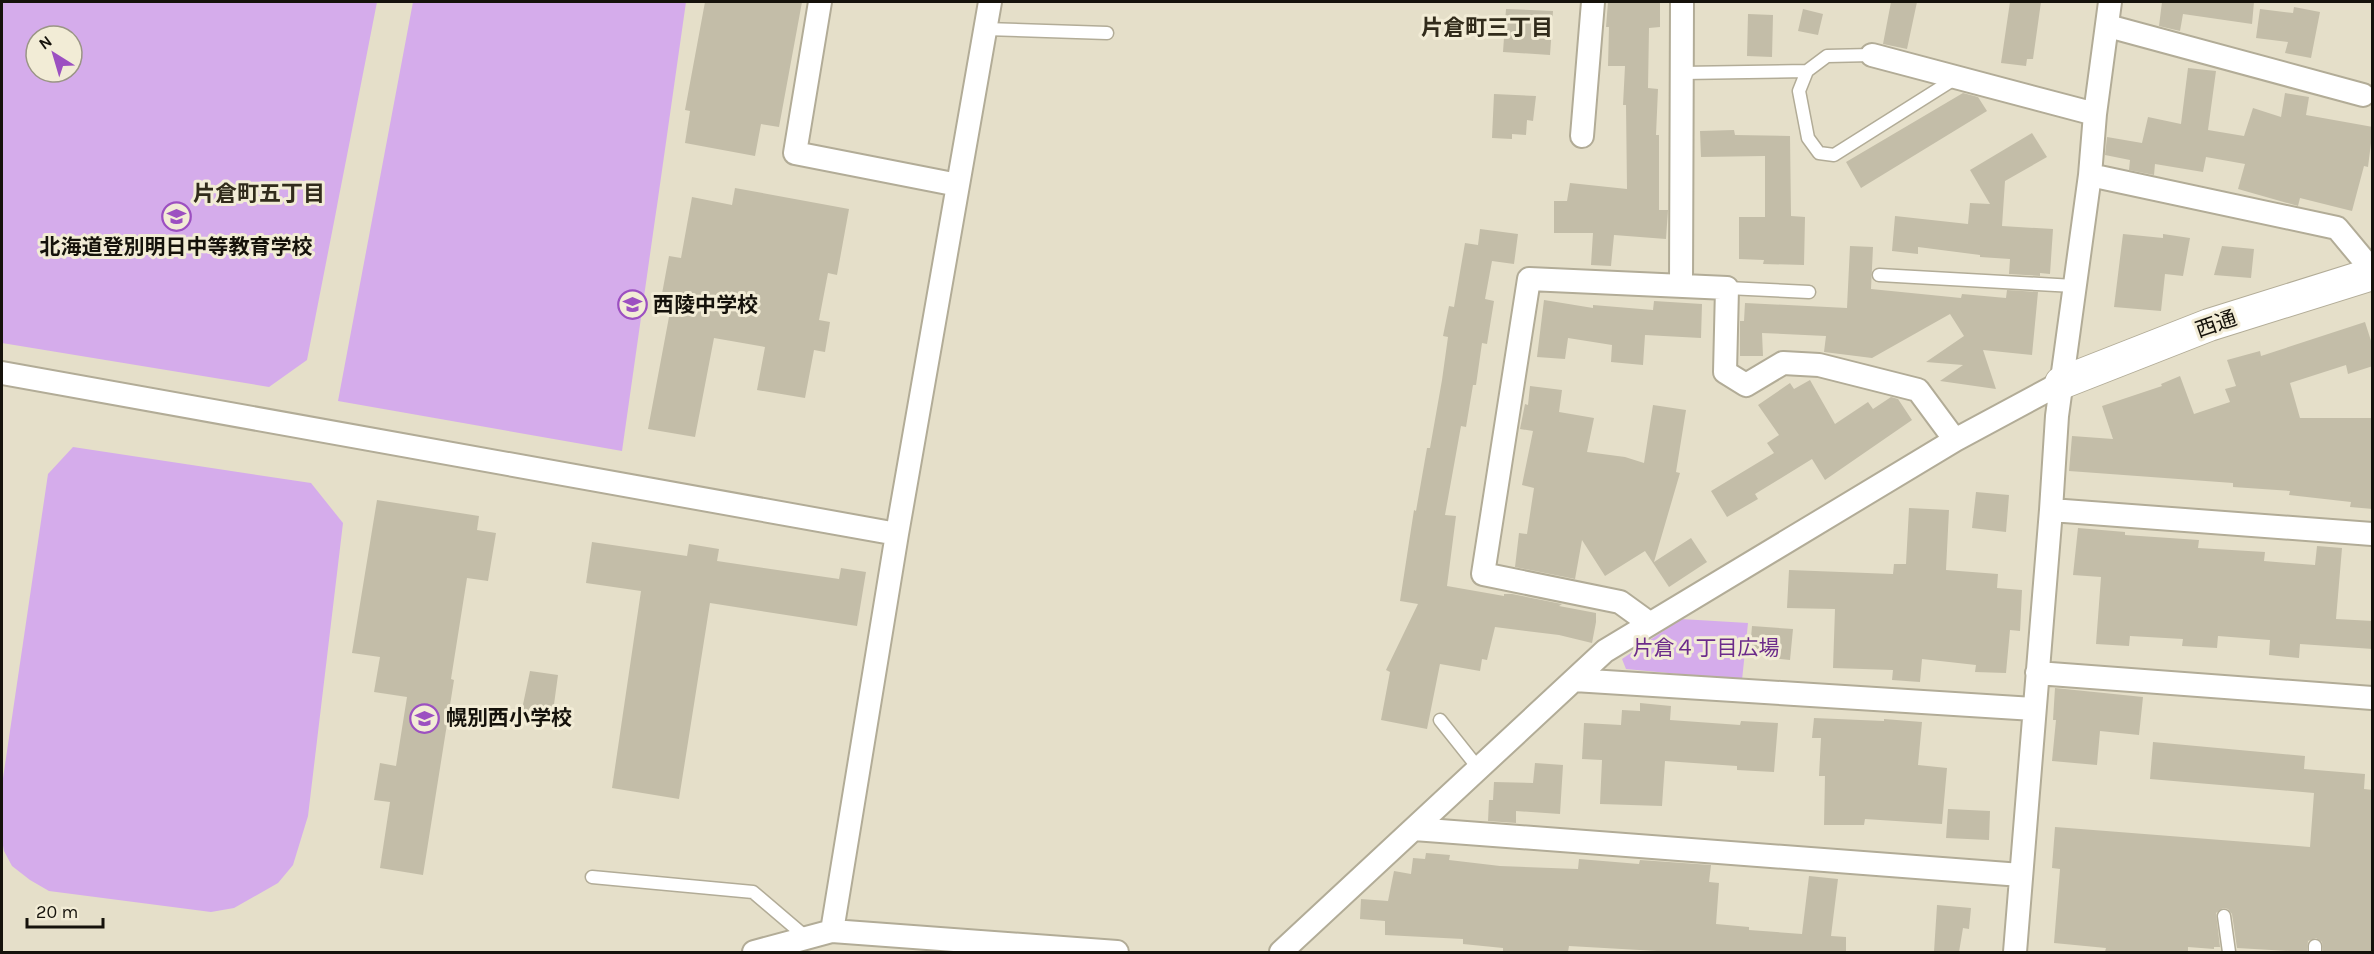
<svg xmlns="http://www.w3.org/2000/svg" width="2374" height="954" font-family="Karla,'Noto Sans JP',sans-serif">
  <rect width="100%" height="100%" fill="#e5dfc9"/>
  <!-- green -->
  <path fill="#d5aceb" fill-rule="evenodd" d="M 2,2 L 377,2 L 307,360 L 269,387 L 2,343 ZM 36,36 L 72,36 L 72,72 L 36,72 Z
    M 413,2 L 686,2 L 622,451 L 338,401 Z
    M 73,447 L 311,483 L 343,523 L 308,816 L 293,865 L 278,883 L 234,908 L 211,912 L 49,891 L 30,880 L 12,866 L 4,851 L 2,840 L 2,785 L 48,474 Z
    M 1681,619 L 1748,623 L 1742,680 L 1626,669 L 1622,659 Z"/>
  <!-- building -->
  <path fill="#c3bda8" d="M 705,2 L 802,2 L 779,127 L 761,124 L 755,156 L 685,143 L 690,111 L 685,110 Z
    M 1608,2 L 1660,2 L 1660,27 L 1649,28 L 1648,88 L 1658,89 L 1656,135 L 1659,135 L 1659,210 L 1668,210 L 1666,239 L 1614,235 L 1611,266 L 1591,265 L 1593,233 L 1554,233 L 1554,201 L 1567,201 L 1570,183 L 1627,189 L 1626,105 L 1623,105 L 1625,66 L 1608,66 L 1609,27 L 1606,27 Z
    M 1891,2 L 1917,2 L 1907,49 L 1883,44 Z
    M 2010,2 L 2041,2 L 2033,59 L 2027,59 L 2026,66 L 2001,63 Z
    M 2162,2 L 2254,2 L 2252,24 L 2183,14 L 2180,31 L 2159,26 Z
    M 2294,7 L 2320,12 L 2311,58 L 2285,53 L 2288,42 L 2256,38 L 2260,9 L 2293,13 Z
    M 1506,9 L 1553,11 L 1550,55 L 1503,52 Z
    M 1803,9 L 1823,14 L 1818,35 L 1798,31 Z
    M 1748,14 L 1773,15 L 1772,57 L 1747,56 Z
    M 2188,68 L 2216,71 L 2208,130 L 2244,136 L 2253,108 L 2281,117 L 2285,93 L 2309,97 L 2306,115 L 2373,127 L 2368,167 L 2364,166 L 2352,211 L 2300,198 L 2298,206 L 2238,189 L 2245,164 L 2206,157 L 2203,172 L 2155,164 L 2154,175 L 2129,170 L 2130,160 L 2105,155 L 2107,137 L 2142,143 L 2148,117 L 2181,124 Z
    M 1963,93 L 1978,97 L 1987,111 L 1861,188 L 1846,162 Z
    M 1494,94 L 1536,96 L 1533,121 L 1527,120 L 1526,135 L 1512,134 L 1512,139 L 1492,138 Z
    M 1734,130 L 1735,135 L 1790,136 L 1791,216 L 1805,217 L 1804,265 L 1763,264 L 1764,260 L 1739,259 L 1739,217 L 1765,217 L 1765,156 L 1701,157 L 1700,131 Z
    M 2032,133 L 2047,157 L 2005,181 L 2002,226 L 2053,229 L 2050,274 L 2040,273 L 2040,276 L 2009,274 L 2010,259 L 1980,257 L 1980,255 L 1918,247 L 1918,254 L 1892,251 L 1895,216 L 1968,224 L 1970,203 L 1990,204 L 1970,170 Z
    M 735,188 L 849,209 L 837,275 L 828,273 L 819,320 L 830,322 L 825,352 L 814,350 L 805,398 L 757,390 L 765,347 L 714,338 L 695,437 L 648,429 L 672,301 L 661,299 L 669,256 L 681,258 L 692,197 L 732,205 Z
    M 1480,229 L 1518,234 L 1514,264 L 1492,261 L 1485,299 L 1494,301 L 1487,344 L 1482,343 L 1476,385 L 1473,385 L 1466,427 L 1461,426 L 1445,515 L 1456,516 L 1447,586 L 1504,596 L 1504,594 L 1512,594 L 1562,604 L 1559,606 L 1596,613 L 1596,622 L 1592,643 L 1559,635 L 1495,627 L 1487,660 L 1482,659 L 1480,671 L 1440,664 L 1427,729 L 1381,720 L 1390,672 L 1386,670 L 1418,604 L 1400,601 L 1414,510 L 1416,511 L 1427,448 L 1430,448 L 1442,380 L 1448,337 L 1443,336 L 1449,306 L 1454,307 L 1465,243 L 1478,245 Z
    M 2123,234 L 2163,238 L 2163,234 L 2190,238 L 2183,276 L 2165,274 L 2161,311 L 2114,307 Z
    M 1850,246 L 1873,247 L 1871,289 L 1961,298 L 1962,294 L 2006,298 L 2007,290 L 2038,292 L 2032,355 L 1983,350 L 1996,389 L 1940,381 L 1963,365 L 1926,362 L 1964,336 L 1950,314 L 1872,358 L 1824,352 L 1826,336 L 1762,333 L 1763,356 L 1740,356 L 1740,321 L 1744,321 L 1745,303 L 1847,308 Z
    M 2222,246 L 2254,249 L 2251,278 L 2214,275 Z
    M 1544,300 L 1593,308 L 1593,305 L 1653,310 L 1654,301 L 1702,304 L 1701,338 L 1645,335 L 1643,365 L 1611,362 L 1612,345 L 1568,338 L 1565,359 L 1537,357 Z
    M 2365,322 L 2373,347 L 2373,366 L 2348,374 L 2346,365 L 2290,383 L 2300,418 L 2373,418 L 2373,509 L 2350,507 L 2351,502 L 2289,495 L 2290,491 L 2233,487 L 2233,483 L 2069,471 L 2072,436 L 2113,439 L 2102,406 L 2162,386 L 2161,384 L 2180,376 L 2194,414 L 2230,402 L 2225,389 L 2236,386 L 2227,360 L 2260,351 L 2261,356 Z
    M 1810,380 L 1835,424 L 1868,402 L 1873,409 L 1891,397 L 1898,399 L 1912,420 L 1825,480 L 1812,459 L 1755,494 L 1758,499 L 1727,517 L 1711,491 L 1774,453 L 1767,443 L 1779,435 L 1758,405 L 1790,383 L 1794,389 Z
    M 1530,386 L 1562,390 L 1559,412 L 1594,418 L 1587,452 L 1625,457 L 1644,463 L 1653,405 L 1686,410 L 1676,472 L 1680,473 L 1654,562 L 1691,538 L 1707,562 L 1669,587 L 1645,551 L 1605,576 L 1582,540 L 1575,579 L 1515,567 L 1519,533 L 1527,534 L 1534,488 L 1522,485 L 1533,431 L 1520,429 L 1525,404 L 1528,405 Z
    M 1976,492 L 2009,495 L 2006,532 L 1972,528 Z
    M 377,500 L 479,516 L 477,530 L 496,533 L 488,581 L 467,578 L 451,679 L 454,680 L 423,875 L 380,868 L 390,802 L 374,800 L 380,763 L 396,766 L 407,697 L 374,692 L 380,657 L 352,653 Z
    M 1909,508 L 1949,510 L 1946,570 L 1998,574 L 1997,588 L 2022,590 L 2020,631 L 2010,630 L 2006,673 L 1975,672 L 1976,665 L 1922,659 L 1920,682 L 1892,680 L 1893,670 L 1833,668 L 1835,609 L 1787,608 L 1789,570 L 1893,574 L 1894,564 L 1906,564 Z
    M 2078,528 L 2125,532 L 2125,535 L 2199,540 L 2198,548 L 2265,552 L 2264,561 L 2315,565 L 2317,546 L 2342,548 L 2336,619 L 2373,621 L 2373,649 L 2300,644 L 2299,658 L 2269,655 L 2270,640 L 2218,636 L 2217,648 L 2182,646 L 2183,639 L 2130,636 L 2129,646 L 2096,644 L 2101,577 L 2073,575 Z
    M 592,542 L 687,556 L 689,544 L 719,549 L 717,561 L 839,579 L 841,568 L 866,572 L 857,626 L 710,603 L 679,799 L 612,788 L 641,591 L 586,583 Z
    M 1752,626 L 1793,629 L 1790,660 L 1770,658 L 1771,652 L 1750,650 Z
    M 530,671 L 558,675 L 552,719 L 521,714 Z
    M 2055,688 L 2143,697 L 2139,735 L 2100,731 L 2097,765 L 2052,761 L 2056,720 L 2053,720 Z
    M 1640,703 L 1671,706 L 1670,720 L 1740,725 L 1741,721 L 1778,723 L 1774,772 L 1737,770 L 1737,766 L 1665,761 L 1662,806 L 1600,804 L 1602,760 L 1582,759 L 1584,723 L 1621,725 L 1622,710 L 1640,711 Z
    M 1814,718 L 1884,721 L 1884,719 L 1922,722 L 1918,765 L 1947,768 L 1942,824 L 1865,819 L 1864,825 L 1824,825 L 1825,776 L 1819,776 L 1821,738 L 1812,738 Z
    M 2153,742 L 2305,756 L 2304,769 L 2365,774 L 2364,789 L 2373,790 L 2373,952 L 2323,952 L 2322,942 L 2316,938 L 2308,941 L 2307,952 L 2237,948 L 2232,914 L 2228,909 L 2223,908 L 2216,913 L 2220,947 L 2214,947 L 2214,949 L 2188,947 L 2188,952 L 2105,952 L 2106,948 L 2054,943 L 2060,869 L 2052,868 L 2055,827 L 2310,847 L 2314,793 L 2150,779 Z
    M 1535,763 L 1563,765 L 1560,814 L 1516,811 L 1516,823 L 1488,821 L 1489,800 L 1493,800 L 1494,782 L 1533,783 Z
    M 1948,809 L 1990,811 L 1989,840 L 1946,838 Z
    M 1426,853 L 1450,855 L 1449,860 L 1500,866 L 1578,869 L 1579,859 L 1639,864 L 1640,860 L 1711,865 L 1709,882 L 1719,883 L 1716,924 L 1749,927 L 1749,930 L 1802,934 L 1809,876 L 1838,879 L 1831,936 L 1846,937 L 1846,952 L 1657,952 L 1657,951 L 1569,946 L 1568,952 L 1503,952 L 1503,948 L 1463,944 L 1463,939 L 1385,935 L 1385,921 L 1360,919 L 1361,899 L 1388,901 L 1394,871 L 1411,874 L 1413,858 L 1425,859 Z
    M 1937,905 L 1971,908 L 1969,929 L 1963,928 L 1959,952 L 1934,952 Z"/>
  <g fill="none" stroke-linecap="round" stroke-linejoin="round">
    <defs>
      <path id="lane" d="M 985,29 L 1107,33
        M 1872,55 L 1827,56 L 1807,71 L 1799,91 L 1808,138 L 1819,153 L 1834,155 L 1956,78
        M 1682,73 L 1807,71
        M 1879,275 L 2074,286
        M 1727,288 L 1809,292
        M 1440,720 L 1479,769
        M 592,877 L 753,892 L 807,938
        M 2224,916 L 2229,952
        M 2315,952 L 2315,946"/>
      <path id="street" d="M 820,2 L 795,153 L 958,185
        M 2108,26 L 2363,95
        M 1872,55 L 2095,114
        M 1582,136 L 1593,2
        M 2090,175 L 2337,228 L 2372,270
        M 1681,286 L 1682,2
        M 2,373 L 897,534
        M 2051,510 L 2372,534
        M 1649,623 L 1620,602 L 1483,574 L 1529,279 L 1727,288 L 1725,372 L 1746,385 L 1783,363 L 1819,365 L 1918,390 L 1955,440
        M 2037,673 L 2372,698
        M 1574,680 L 2034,709
        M 1414,829 L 2021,875
        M 832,931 L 897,534 L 990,2
        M 754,952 L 832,931 L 1117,952
        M 1281,952 L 1605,651 L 1955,440 L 2061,383
        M 2015,952 L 2051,510 L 2057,416 L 2090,175 L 2095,114 L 2110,2"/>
      <path id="secondary" d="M 2061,383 L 2209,325 L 2372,274"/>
    </defs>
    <!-- lane casing -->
    <use href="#lane" stroke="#b2ac97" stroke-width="15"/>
    <!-- street casing -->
    <use href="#street" stroke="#b2ac97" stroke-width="26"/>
    <!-- secondary casing -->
    <use href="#secondary" stroke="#b2ac97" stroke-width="34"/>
    <!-- lane -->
    <use href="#lane" stroke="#fff" stroke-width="12"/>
    <!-- street -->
    <use href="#street" stroke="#fff" stroke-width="22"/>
    <!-- secondary -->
    <use href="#secondary" stroke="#fff" stroke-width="32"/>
  </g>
  <!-- icons -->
  <defs>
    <symbol id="school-ring" viewBox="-11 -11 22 22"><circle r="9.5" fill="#f2ecd6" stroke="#9c50c1" stroke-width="1.5"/><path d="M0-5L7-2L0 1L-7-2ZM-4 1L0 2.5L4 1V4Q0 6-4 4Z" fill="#9c50c1"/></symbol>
  </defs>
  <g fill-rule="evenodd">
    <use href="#school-ring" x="160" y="200" width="33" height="33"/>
    <use href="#school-ring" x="616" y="288" width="33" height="33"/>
    <use href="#school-ring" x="408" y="702" width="33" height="33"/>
  </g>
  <g text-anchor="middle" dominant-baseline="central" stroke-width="6" stroke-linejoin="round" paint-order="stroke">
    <!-- poi labels -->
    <g font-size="21" font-weight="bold" fill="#15120b" stroke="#f2ecd6" text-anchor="start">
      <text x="176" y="247" text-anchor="middle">北海道登別明日中等教育学校</text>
      <text x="653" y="305">西陵中学校</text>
      <text x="446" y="718">幌別西小学校</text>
    </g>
    <!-- street labels -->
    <g font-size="21" fill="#15120b" stroke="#f2ecd6">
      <text transform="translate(2216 324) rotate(-19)">西通</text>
    </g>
    <!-- park labels -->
    <g font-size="21" fill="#6c2b8a" stroke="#f2ecd6">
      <text x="1706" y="648">片倉４丁目広場</text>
    </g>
    <!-- neighbourhood labels -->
    <g font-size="22" font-weight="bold" fill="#312b1b" stroke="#f2ecd6">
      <text x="1487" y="28">片倉町三丁目</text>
      <text x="259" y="194">片倉町五丁目</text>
    </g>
  </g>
  <!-- border -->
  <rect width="2374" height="954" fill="none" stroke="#15120b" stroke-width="6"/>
  <!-- north arrow -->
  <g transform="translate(54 54) rotate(323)"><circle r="28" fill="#f2ecd6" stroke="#9a9585" stroke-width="1.5"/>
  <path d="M0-4.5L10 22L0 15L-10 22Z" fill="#9c50c1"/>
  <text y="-9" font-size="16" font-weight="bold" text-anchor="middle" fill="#15120b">N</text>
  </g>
  <!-- scale -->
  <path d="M27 918v9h76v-9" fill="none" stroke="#15120b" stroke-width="3"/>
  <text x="36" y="918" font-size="18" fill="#15120b" stroke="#f2ecd6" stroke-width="4.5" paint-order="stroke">20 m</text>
</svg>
